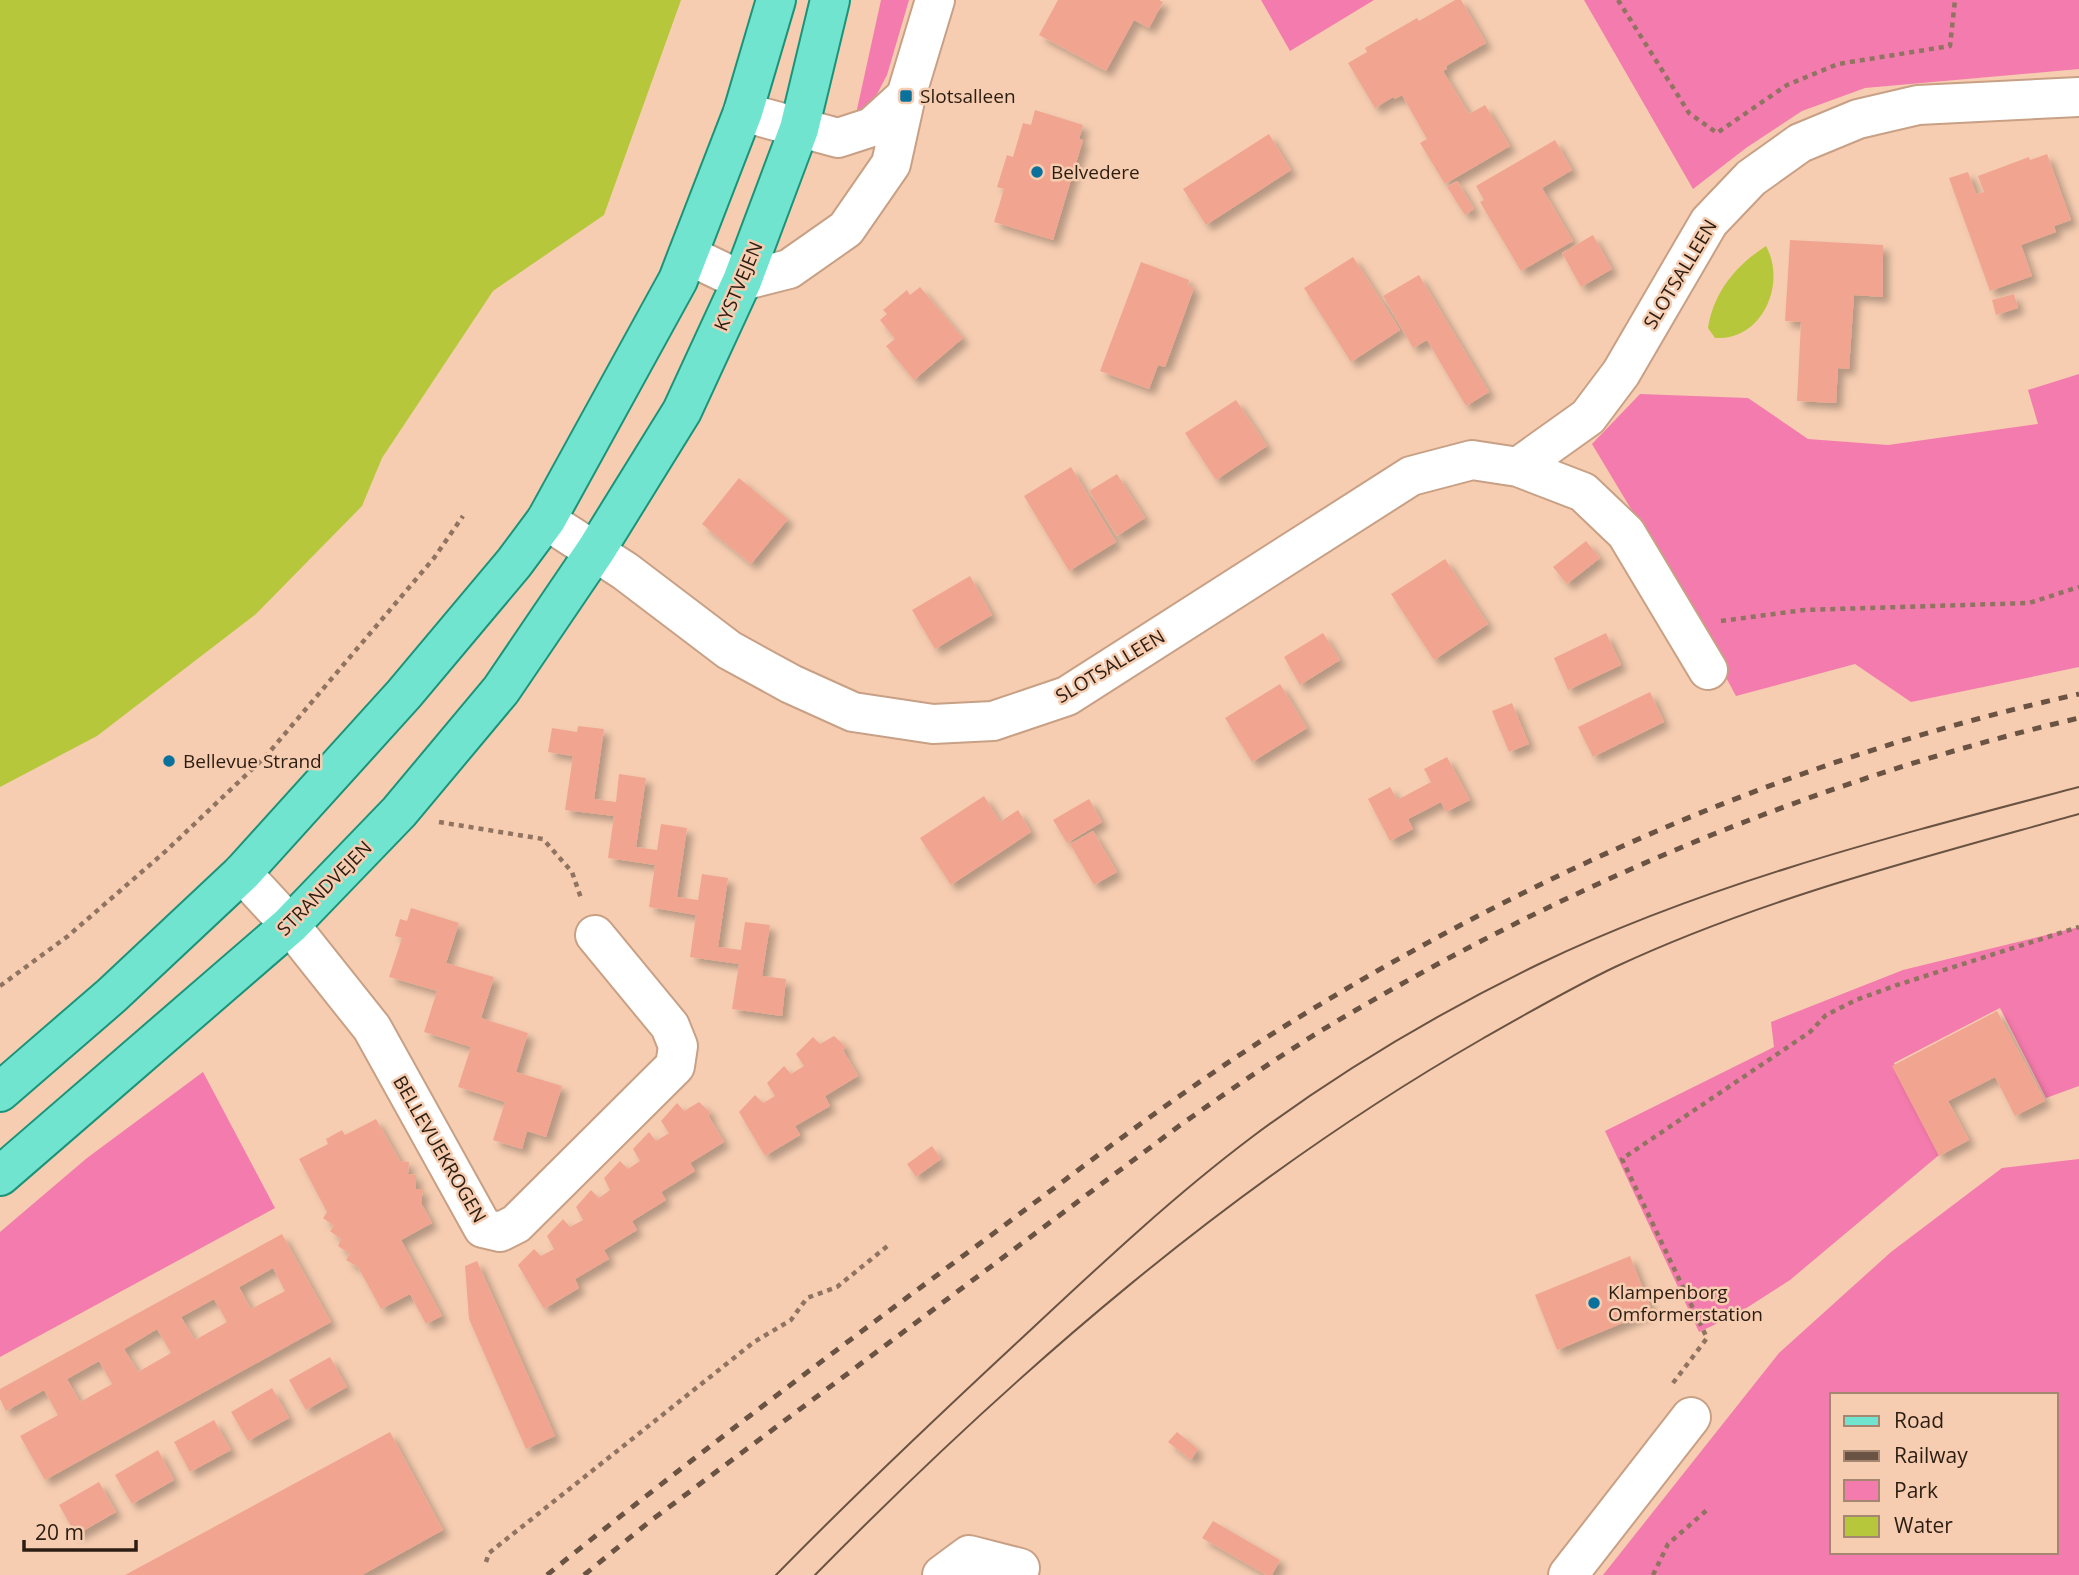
<svg xmlns="http://www.w3.org/2000/svg" width="2079" height="1575" font-family="'Open Sans',sans-serif">
  <defs>
    <filter id="shadow"><feDropShadow dx="6" dy="6" stdDeviation="3.5" flood-color="#0004"/></filter>
  </defs>
  <rect width="100%" height="100%" fill="#f6cdb1"/>
  <!-- green -->
  <path fill="#f47bad" fill-rule="evenodd" d="M 881,0 L 909,0 L 887,75 L 876,96 L 856,114 Z
    M 1261,0 L 1374,0 L 1290,51 Z
    M 1584,0 L 2079,0 L 2079,69 L 1865,88 L 1802,111 L 1746,148 L 1693,189 Z
    M 2079,374 L 2079,667 L 1911,702 L 1855,664 L 1736,696 L 1673,579 L 1592,444 L 1640,394 L 1748,398 L 1808,439 L 1888,445 L 2038,424 L 2028,390 Z
    M 2079,927 L 2079,1086 L 2046,1098 L 2000,1008 L 1894,1063 L 1939,1155 L 1790,1280 L 1737,1314 L 1699,1332 L 1605,1131 L 1774,1047 L 1771,1022 L 1903,970 Z
    M 203,1072 L 275,1208 L 0,1357 L 0,1232 L 87,1158 Z
    M 2079,1159 L 2079,1575 L 1603,1575 L 1779,1353 L 1891,1252 L 2002,1168 ZM 1832,1395 L 2056,1395 L 2056,1552 L 1832,1552 Z"/>
  <!-- water -->
  <path fill="#b7c73c" d="M 0,0 L 681,0 L 604,215 L 493,291 L 382,458 L 362,506 L 256,614 L 97,736 L 0,787 Z
    M 1766,246 C 1787,284 1762,341 1715,338 L 1708,328 C 1714,292 1735,266 1766,246 Z"/>
  <!-- building -->
  <path fill="#f1a590" fill-rule="evenodd" filter="url(#shadow)" d="M 1058,0 L 1159,0 L 1163,2 L 1149,28 L 1134,20 L 1106,71 L 1039,35 Z
    M 1455,0 L 1461,0 L 1486,43 L 1446,66 L 1447,69 L 1443,71 L 1469,114 L 1485,105 L 1510,146 L 1445,184 L 1420,143 L 1427,139 L 1402,95 L 1395,99 L 1393,97 L 1375,108 L 1348,63 L 1367,52 L 1365,48 L 1417,18 L 1419,21 Z
    M 1035,110 L 1083,125 L 1079,139 L 1083,140 L 1053,240 L 994,222 L 1004,189 L 997,187 L 1007,155 L 1013,157 L 1023,123 L 1031,125 Z
    M 1269,134 L 1291,170 L 1206,225 L 1183,189 Z
    M 1555,140 L 1572,170 L 1542,188 L 1573,241 L 1521,271 L 1480,202 L 1484,200 L 1476,186 Z
    M 2047,154 L 2071,220 L 2054,226 L 2056,232 L 2021,245 L 2032,276 L 1990,291 L 1949,178 L 1968,172 L 1976,194 L 1984,192 L 1978,176 L 2029,157 L 2030,160 Z
    M 1457,181 L 1474,209 L 1465,215 L 1447,187 Z
    M 1593,235 L 1612,269 L 1581,287 L 1562,253 Z
    M 1790,240 L 1883,245 L 1883,297 L 1854,295 L 1849,369 L 1838,368 L 1836,403 L 1797,401 L 1801,322 L 1785,321 Z
    M 1353,257 L 1400,330 L 1351,362 L 1304,288 Z
    M 1141,262 L 1189,280 L 1188,285 L 1194,288 L 1165,367 L 1158,365 L 1149,389 L 1100,371 Z
    M 1419,275 L 1489,392 L 1466,406 L 1427,340 L 1413,348 L 1383,296 Z
    M 920,287 L 963,338 L 914,380 L 886,346 L 895,339 L 880,320 L 887,314 L 883,310 L 907,290 L 910,295 Z
    M 2014,294 L 2018,308 L 1996,315 L 1992,300 Z
    M 1236,400 L 1267,446 L 1216,480 L 1185,433 Z
    M 1071,467 L 1116,542 L 1069,571 L 1024,496 Z
    M 1117,474 L 1145,518 L 1117,536 L 1089,491 Z
    M 739,478 L 788,519 L 751,564 L 702,524 Z
    M 1586,541 L 1600,558 L 1567,584 L 1553,567 Z
    M 1445,559 L 1488,624 L 1434,660 L 1391,594 Z
    M 970,576 L 992,615 L 935,649 L 912,610 Z
    M 1323,633 L 1340,660 L 1300,685 L 1284,657 Z
    M 1606,633 L 1621,665 L 1568,690 L 1554,658 Z
    M 1280,684 L 1307,728 L 1252,762 L 1225,718 Z
    M 1650,692 L 1664,722 L 1593,757 L 1578,727 Z
    M 1512,703 L 1529,744 L 1509,752 L 1492,711 Z
    M 578,726 L 604,729 L 594,799 L 616,802 L 619,774 L 646,778 L 636,847 L 657,850 L 661,824 L 687,828 L 677,897 L 698,900 L 702,874 L 728,878 L 718,947 L 741,950 L 745,922 L 770,925 L 762,976 L 786,979 L 782,1016 L 732,1009 L 739,964 L 690,957 L 696,915 L 649,907 L 655,865 L 608,858 L 614,816 L 565,810 L 573,756 L 548,752 L 552,728 L 577,732 Z
    M 1447,757 L 1470,800 L 1446,812 L 1441,802 L 1408,819 L 1413,829 L 1390,841 L 1368,799 L 1390,787 L 1397,800 L 1431,782 L 1424,769 Z
    M 984,796 L 1000,822 L 1018,810 L 1031,832 L 951,885 L 920,838 Z
    M 1089,799 L 1102,822 L 1067,843 L 1053,820 Z
    M 1093,831 L 1117,872 L 1094,885 L 1070,844 Z
    M 411,908 L 459,923 L 446,963 L 494,977 L 481,1018 L 528,1033 L 516,1072 L 562,1086 L 546,1137 L 527,1131 L 522,1149 L 493,1140 L 505,1102 L 458,1087 L 471,1047 L 424,1032 L 437,991 L 389,977 L 402,938 L 395,936 L 400,919 L 407,921 Z
    M 1997,1011 L 2045,1101 L 2015,1116 L 1995,1077 L 1948,1101 L 1969,1140 L 1939,1156 L 1892,1066 Z
    M 834,1036 L 846,1047 L 843,1050 L 858,1076 L 825,1096 L 830,1106 L 795,1126 L 800,1135 L 765,1156 L 739,1112 L 755,1095 L 763,1103 L 775,1096 L 767,1083 L 784,1066 L 791,1074 L 804,1066 L 796,1054 L 813,1037 L 820,1044 Z
    M 699,1102 L 711,1113 L 708,1115 L 724,1142 L 690,1163 L 695,1171 L 661,1192 L 666,1200 L 632,1221 L 637,1230 L 604,1250 L 609,1259 L 575,1279 L 579,1288 L 544,1309 L 518,1265 L 534,1249 L 541,1256 L 554,1249 L 547,1236 L 563,1219 L 570,1227 L 583,1220 L 576,1207 L 591,1190 L 599,1198 L 610,1190 L 604,1178 L 620,1161 L 628,1169 L 640,1161 L 633,1149 L 649,1132 L 656,1141 L 669,1133 L 661,1121 L 677,1103 L 684,1111 Z
    M 376,1119 L 400,1161 L 409,1162 L 408,1174 L 416,1175 L 416,1189 L 423,1189 L 421,1203 L 432,1223 L 401,1240 L 442,1316 L 426,1324 L 410,1294 L 381,1309 L 358,1267 L 346,1260 L 350,1254 L 338,1246 L 341,1239 L 330,1231 L 334,1226 L 323,1218 L 327,1212 L 299,1159 L 328,1144 L 326,1139 L 342,1130 L 345,1135 Z
    M 932,1146 L 941,1159 L 916,1177 L 907,1164 Z
    M 282,1234 L 331,1322 L 45,1480 L 20,1436 L 58,1415 L 44,1390 L 6,1411 L 0,1399 L 0,1389 ZM 273,1268 L 285,1291 L 251,1309 L 239,1287 ZM 214,1299 L 227,1322 L 195,1340 L 181,1317 ZM 157,1329 L 171,1353 L 138,1372 L 124,1349 ZM 99,1361 L 112,1384 L 80,1402 L 67,1379 Z
    M 1630,1256 L 1652,1311 L 1557,1350 L 1535,1295 Z
    M 477,1261 L 555,1436 L 526,1449 L 469,1319 L 465,1266 Z
    M 330,1357 L 347,1387 L 306,1410 L 289,1380 Z
    M 272,1388 L 289,1418 L 248,1441 L 231,1412 Z
    M 214,1420 L 231,1450 L 190,1472 L 174,1442 Z
    M 390,1432 L 443,1530 L 362,1575 L 125,1575 Z
    M 1177,1432 L 1198,1449 L 1191,1460 L 1168,1442 Z
    M 158,1450 L 174,1480 L 132,1504 L 115,1475 Z
    M 99,1482 L 116,1512 L 76,1535 L 59,1505 Z
    M 1213,1521 L 1280,1560 L 1272,1575 L 1266,1575 L 1202,1538 Z"/>
  <g fill="none" stroke-linecap="round" stroke-linejoin="round">
    <defs>
      <path id="minor" d="M 743,112 L 838,138 L 872,127 L 906,96
        M 688,255 L 742,281 L 789,269 L 846,229 L 891,164 L 906,96 L 935,0
        M 1518,467 L 1588,417 L 1621,373 L 1709,222 L 1751,178 L 1800,143 L 1858,119 L 1918,105 L 2079,97
        M 546,520 L 625,571 L 729,650 L 791,684 L 853,712 L 933,724 L 993,721 L 1067,696 L 1411,476 L 1472,460 L 1518,467 L 1583,492 L 1626,533 L 1708,670
        M 242,873 L 290,925 L 372,1028 L 483,1228 L 500,1232 L 516,1224 L 675,1066 L 678,1046 L 670,1026 L 595,935
        M 942,1575 L 969,1555 L 1020,1568
        M 1568,1575 L 1691,1417"/>
      <path id="major" d="M 0,1092 L 112,995 L 242,873 L 404,694 L 514,563 L 546,520 L 678,280 L 743,112 L 776,0
        M 0,1176 L 290,925 L 399,812 L 501,690 L 596,550 L 682,411 L 742,281 L 799,129 L 830,0"/>
    </defs>
    <!-- minor casing -->
    <use href="#minor" stroke="#c8a085" stroke-width="42"/>
    <!-- major casing -->
    <use href="#major" stroke="#1c9379" stroke-width="42"/>
    <!-- path -->
    <path stroke="#907461" stroke-width="4.5" stroke-dasharray="5 5" stroke-linecap="butt" d="M 1618,0 L 1689,113 L 1717,133 L 1787,85 L 1838,64 L 1950,46 L 1955,0
      M 1721,621 L 1804,610 L 2029,603 L 2079,587
      M 439,822 L 543,839 L 572,872 L 582,901
      M 0,986 L 68,936 L 167,850 L 266,756 L 434,558 L 463,516
      M 1673,1383 L 1707,1338 L 1622,1159 L 1810,1032 L 1826,1015 L 1856,1000 L 1897,985 L 2079,927
      M 486,1562 L 489,1553 L 754,1342 L 791,1320 L 807,1298 L 837,1287 L 890,1244
      M 1653,1575 L 1668,1544 L 1707,1510"/>
    <!-- minor -->
    <use href="#minor" stroke="#fff" stroke-width="38"/>
    <!-- major -->
    <use href="#major" stroke="#71e4d0" stroke-width="38"/>
    <!-- tram -->
    <path stroke="#6a5343" stroke-width="2" d="M 776,1575 C 856,1493 939,1415 1023,1337 C 1097,1268 1171,1198 1252,1137 C 1342,1070 1438,1013 1539,964 C 1710,882 1897,835 2079,787
      M 815,1575 C 1016,1371 1233,1182 1482,1039 C 1526,1014 1569,989 1615,967 C 1763,898 1922,858 2079,814"/>
    <!-- rail -->
    <path stroke="#6a5343" stroke-width="5" stroke-dasharray="9 9" stroke-linecap="butt" d="M 547,1575 C 684,1464 825,1358 967,1253 C 1073,1175 1176,1093 1288,1024 C 1532,873 1798,756 2079,694
      M 584,1575 L 649,1522 L 1179,1126 C 1237,1085 1295,1045 1356,1010 C 1582,878 1824,778 2079,718"/>
  </g>
  <!-- markers -->
  <g fill="#0a719d" stroke="#f6cdb1" stroke-width="2.5">
    <rect x="899" y="89" width="14" height="14" rx="3.5"/>
    <circle cx="1037" cy="172" r="7"/>
    <circle cx="169" cy="761" r="7"/>
    <circle cx="1594" cy="1303" r="7"/>
  </g>
  <g text-anchor="middle" dominant-baseline="central" stroke-width="5" stroke-linejoin="round" paint-order="stroke">
    <!-- poi labels -->
    <g font-size="19" fill="#2c1d12" stroke="#f6cdb1" text-anchor="start">
      <text x="920" y="96">Slotsalleen</text>
      <text x="1051" y="172">Belvedere</text>
      <text x="183" y="761">Bellevue Strand</text>
      <text x="1608" y="1292">Klampenborg<tspan x="1608" dy="22">Omformerstation</tspan></text>
    </g>
    <!-- street labels -->
    <g font-size="19" fill="#2c1d12" stroke="#f6cdb1">
      <text transform="translate(1680 274) rotate(-59)">SLOTSALLEEN</text>
      <text transform="translate(738 286) rotate(-67)">KYSTVEJEN</text>
      <text transform="translate(1110 666) rotate(-31)">SLOTSALLEEN</text>
      <text transform="translate(324 888) rotate(-45)">STRANDVEJEN</text>
      <text transform="translate(440 1149) rotate(60)">BELLEVUEKROGEN</text>
    </g>
  </g>
  <!-- legend -->
  <rect x="1830" y="1393" width="228" height="161" fill="#f6cdb1" stroke="#a58771" stroke-width="2"/>
  <rect x="1844" y="1416" width="35" height="10" fill="#71e4d0" stroke="#a58771" stroke-width="2"/>
  <text x="1894" y="1428" font-size="21" fill="#2c1d12">Road</text>
  <rect x="1844" y="1451" width="35" height="10" fill="#6a5343" stroke="#a58771" stroke-width="2"/>
  <text x="1894" y="1463" font-size="21" fill="#2c1d12">Railway</text>
  <rect x="1844" y="1480" width="35" height="21" fill="#f47bad" stroke="#a58771" stroke-width="2"/>
  <text x="1894" y="1498" font-size="21" fill="#2c1d12">Park</text>
  <rect x="1844" y="1516" width="35" height="21" fill="#b7c73c" stroke="#a58771" stroke-width="2"/>
  <text x="1894" y="1533" font-size="21" fill="#2c1d12">Water</text>
  <!-- scale -->
  <path d="M24 1540v10h112v-10" fill="none" stroke="#2c1d12" stroke-width="3.5"/>
  <text x="35" y="1540" font-size="21" fill="#2c1d12" stroke="#f6cdb1" stroke-width="5" paint-order="stroke">20 m</text>
</svg>
